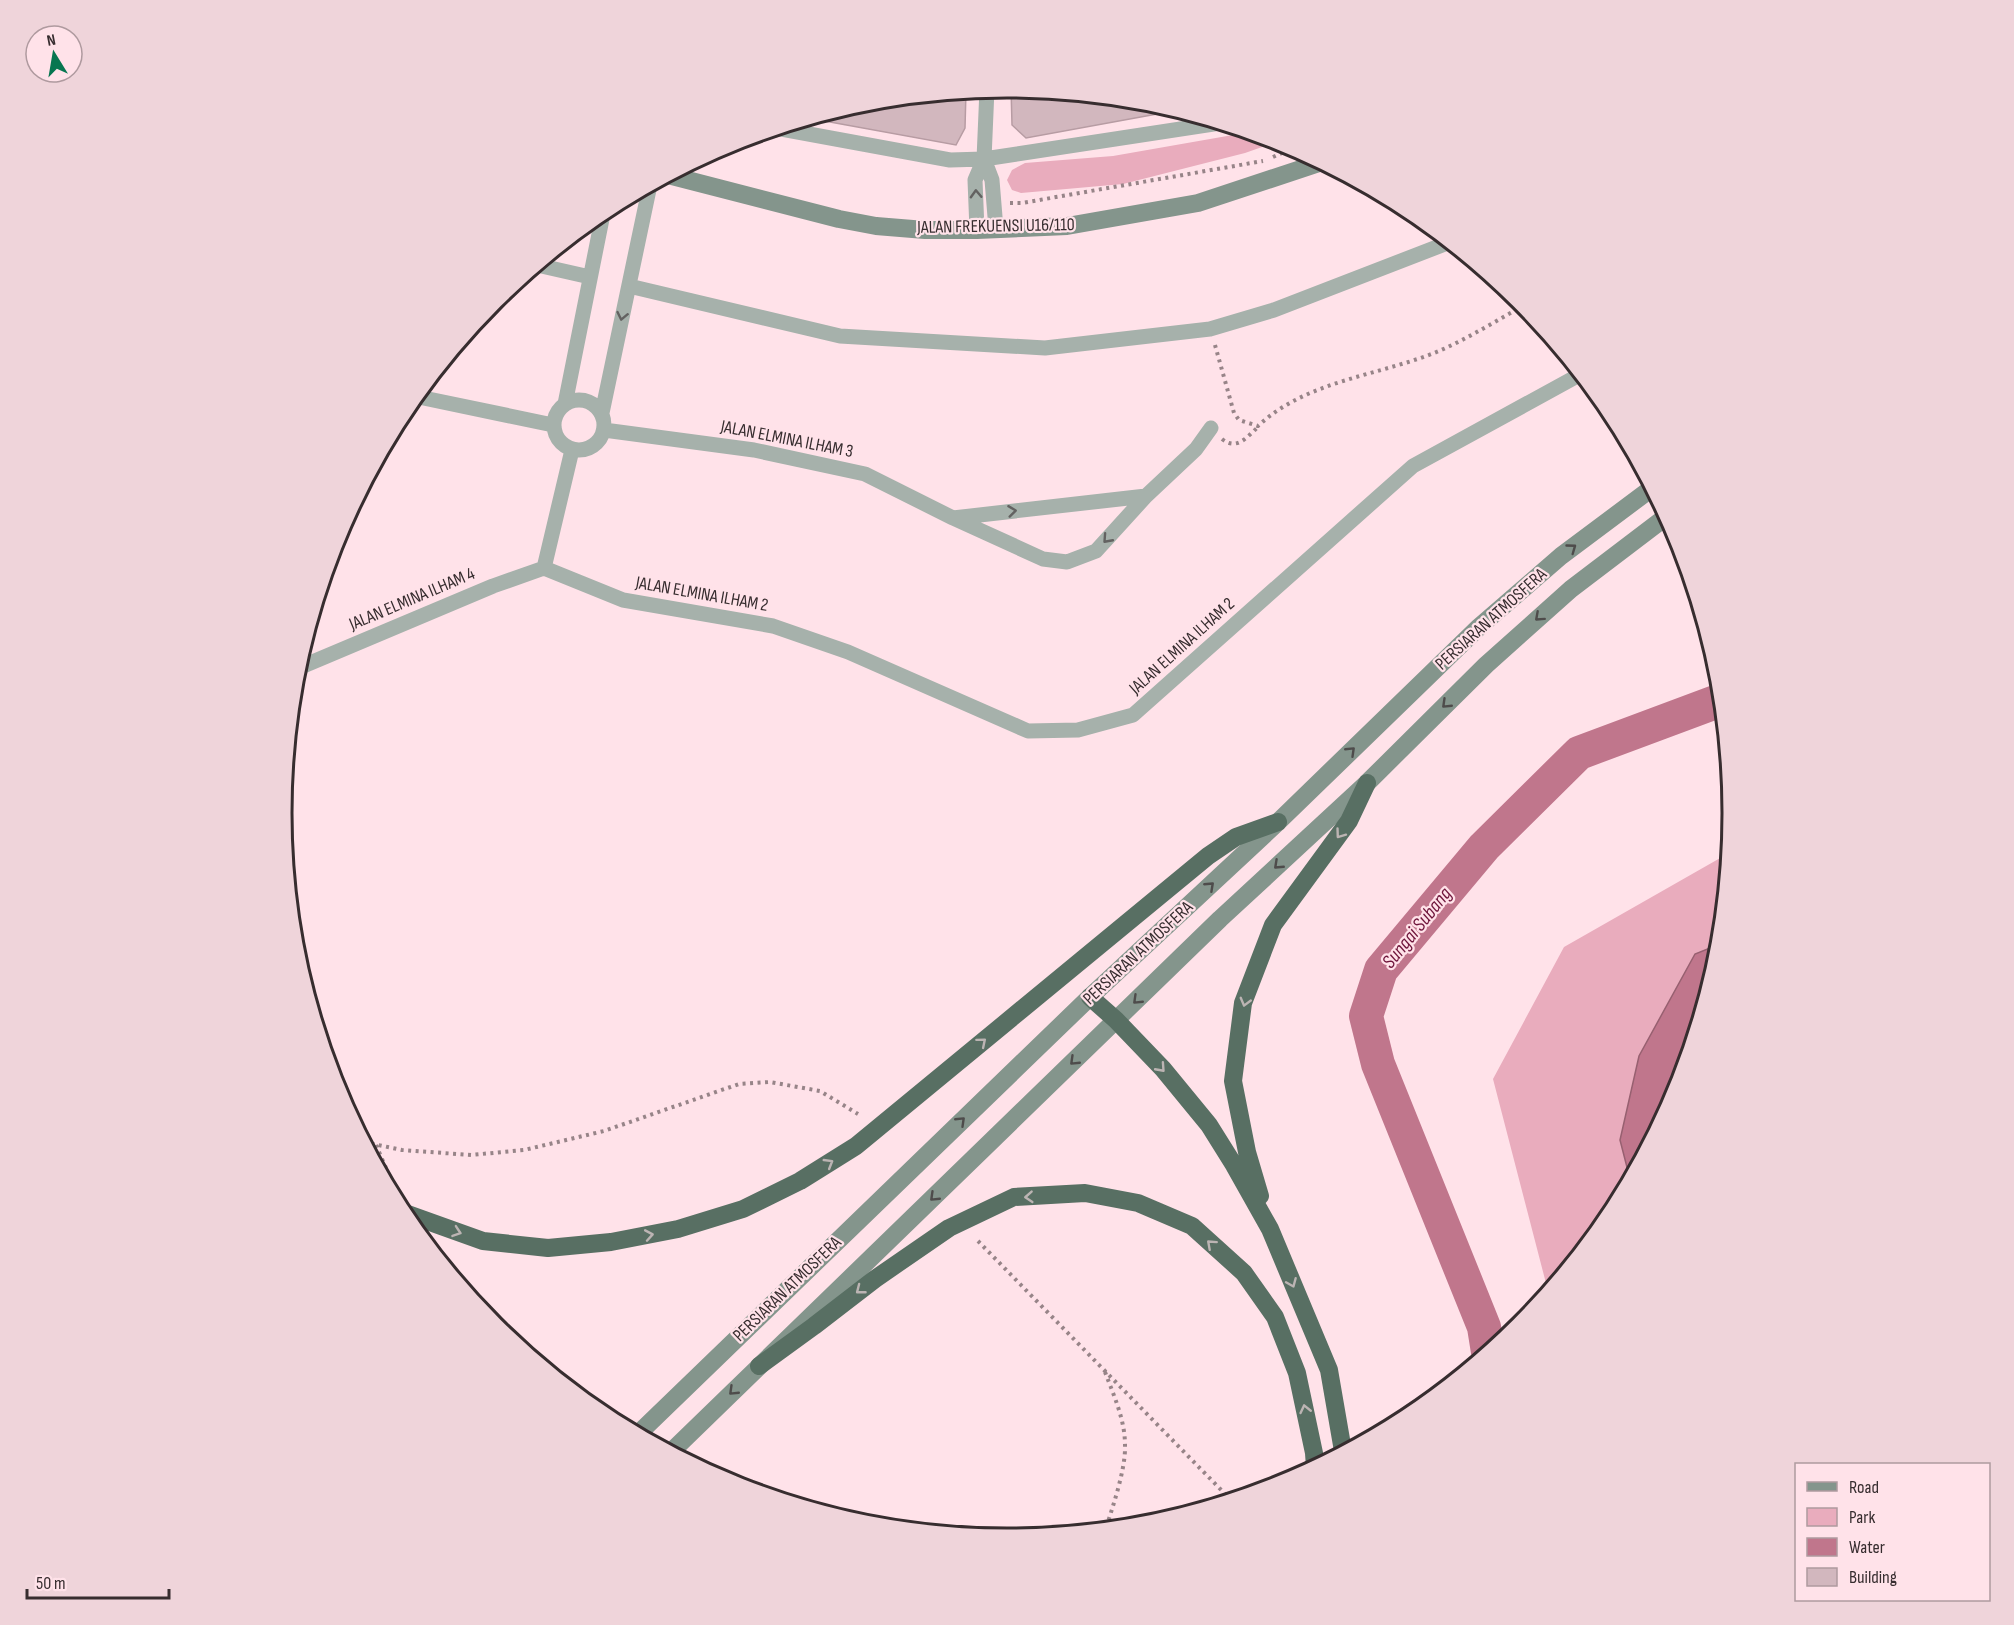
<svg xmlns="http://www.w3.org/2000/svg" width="2014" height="1625" font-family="'Sofia Sans Condensed',sans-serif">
  <rect width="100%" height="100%" fill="#ffe2e9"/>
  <!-- green -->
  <path fill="#e9acbd" d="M 1250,132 L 1279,141 L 1245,153 L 1123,184 L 1021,193 L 1012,190 L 1007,180 L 1012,170 L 1025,163 L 1113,156 Z
    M 1729,853 L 1718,954 L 1677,1090 L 1610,1216 L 1548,1291 L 1493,1079 L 1564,947 Z"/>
  <!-- water -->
  <path fill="#c0768c" stroke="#976070" stroke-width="1.5" d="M 1720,944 L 1718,954 L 1677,1090 L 1630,1179 L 1620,1140 L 1639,1056 L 1695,954 Z"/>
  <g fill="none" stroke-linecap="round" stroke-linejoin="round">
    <!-- river -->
    <path stroke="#c0768c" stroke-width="34" d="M 1488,1352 L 1484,1327 L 1378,1064 L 1366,1016 L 1381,970 L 1484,847 L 1579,753 L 1721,700"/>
  </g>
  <!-- building -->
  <path fill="#d2b7be" stroke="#b79ca3" stroke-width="1.5" d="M 1011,87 L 1149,101 L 1179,110 L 1026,138 L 1012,125 Z
    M 966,91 L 965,128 L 956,145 L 808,118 L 866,101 Z"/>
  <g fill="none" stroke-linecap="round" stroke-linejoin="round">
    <!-- path -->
    <path stroke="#978488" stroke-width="4" stroke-dasharray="3 4.5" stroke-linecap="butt" d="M 1273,157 L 1295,147
      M 1010,203 L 1022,203 L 1263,161
      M 1215,345 L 1234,413 L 1239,420 L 1258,426 C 1307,380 1379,376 1439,351 C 1469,338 1497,320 1525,305
      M 1222,439 C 1237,451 1247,437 1258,427
      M 364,1142 L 402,1150 L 471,1155 L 524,1150 L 604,1131 L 739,1084 L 770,1082 L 820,1091 L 858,1114
      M 376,1145 L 398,1196
      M 978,1241 L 1230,1499
      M 1105,1372 C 1114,1396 1125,1420 1125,1445 C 1126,1468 1113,1506 1106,1528"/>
    <!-- street -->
    <path stroke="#a6b1ab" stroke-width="15" d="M 776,128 L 950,160 L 984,159 L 1220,123
      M 984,159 L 992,180 L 996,229
      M 977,230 L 975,180 L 984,159 L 987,89
      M 537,265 L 590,277
      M 629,286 L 840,336 L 1045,348 L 1210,329 L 1274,310 L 1450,242
      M 414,396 L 553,425
      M554 425a25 25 0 1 1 50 0a25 25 0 1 1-50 0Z
      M 565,404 L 604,209
      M 602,413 L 650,185
      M 604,430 L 754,450 L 865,474 L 953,518 L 1043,559 L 1067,562 L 1096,551 L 1146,496 L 1196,449 L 1211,428
      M 953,518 L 1146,496
      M 544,568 L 623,600 L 773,626 L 848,652 L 1028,731 L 1078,730 L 1133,715 L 1413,466 L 1581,374
      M 544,568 L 572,450
      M 296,669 L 493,586 L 544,568"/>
    <!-- secondary -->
    <path stroke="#84958c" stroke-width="18" d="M 668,175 L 839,219 L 876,226 L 925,230 L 977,230 L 1067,226 L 1198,203 L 1322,162
      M 638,1434 L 1090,997 L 1278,822 L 1479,627 L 1561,556 L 1652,488
      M 671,1452 L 1220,919 L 1367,783 L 1486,665 L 1571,589 L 1667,516"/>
    <!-- highway -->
    <path stroke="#586f63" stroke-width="18" d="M 1090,997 L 1116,1020 L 1163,1069 L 1209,1125 L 1234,1165 L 1270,1229 L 1329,1370 L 1343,1451
      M 1260,1196 L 1247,1152 L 1233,1081 L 1243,1003 L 1273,925 L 1349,821 L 1367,783
      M 402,1212 L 483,1241 L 548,1248 L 611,1242 L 678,1229 L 743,1209 L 800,1181 L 856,1146 L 1208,856 L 1236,837 L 1278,822
      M 759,1366 L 814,1326 L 875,1279 L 949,1228 L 1014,1197 L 1085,1193 L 1138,1203 L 1192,1226 L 1244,1273 L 1275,1317 L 1297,1373 L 1314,1453 L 1315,1467"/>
  </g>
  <!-- one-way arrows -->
  <defs><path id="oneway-chevron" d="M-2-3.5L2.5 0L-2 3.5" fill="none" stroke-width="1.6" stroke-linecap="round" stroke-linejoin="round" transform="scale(1.5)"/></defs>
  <g stroke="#636261">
    <use href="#oneway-chevron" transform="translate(976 194) rotate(-92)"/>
    <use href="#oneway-chevron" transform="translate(622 316) rotate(102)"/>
    <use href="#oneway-chevron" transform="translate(1012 511) rotate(-7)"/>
    <use href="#oneway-chevron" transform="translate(1107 539) rotate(132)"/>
  </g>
  <g stroke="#4e4c4b">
    <use href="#oneway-chevron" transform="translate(1572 548) rotate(-36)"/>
    <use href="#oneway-chevron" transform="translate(1539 617) rotate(138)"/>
    <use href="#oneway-chevron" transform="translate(1446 704) rotate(136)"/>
    <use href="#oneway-chevron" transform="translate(1351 751) rotate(-44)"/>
    <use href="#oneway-chevron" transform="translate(1278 865) rotate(137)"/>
    <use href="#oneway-chevron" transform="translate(1210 886) rotate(-43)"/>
    <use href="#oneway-chevron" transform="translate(1137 1000) rotate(136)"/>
    <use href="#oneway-chevron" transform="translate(1074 1061) rotate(136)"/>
    <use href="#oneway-chevron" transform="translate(961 1121) rotate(-44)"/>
    <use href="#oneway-chevron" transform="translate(934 1197) rotate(136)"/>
    <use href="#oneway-chevron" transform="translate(733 1391) rotate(136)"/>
  </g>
  <g stroke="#bcb4b3">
    <use href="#oneway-chevron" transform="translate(1340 834) rotate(126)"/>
    <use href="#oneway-chevron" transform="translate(1245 1002) rotate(105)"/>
    <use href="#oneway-chevron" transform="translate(982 1042) rotate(-40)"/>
    <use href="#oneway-chevron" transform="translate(1161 1068) rotate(48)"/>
    <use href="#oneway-chevron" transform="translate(829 1163) rotate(-31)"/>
    <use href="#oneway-chevron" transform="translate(1029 1197) rotate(176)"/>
    <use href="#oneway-chevron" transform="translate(457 1232) rotate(19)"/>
    <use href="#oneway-chevron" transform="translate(649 1235) rotate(-10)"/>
    <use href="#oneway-chevron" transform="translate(1211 1244) rotate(-138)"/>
    <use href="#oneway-chevron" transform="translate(1292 1283) rotate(67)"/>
    <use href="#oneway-chevron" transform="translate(860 1290) rotate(142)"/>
    <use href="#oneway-chevron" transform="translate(1305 1409) rotate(-103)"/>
  </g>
  <g text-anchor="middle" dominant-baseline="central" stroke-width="4.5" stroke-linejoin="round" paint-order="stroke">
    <!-- street labels -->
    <g font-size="18" fill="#372d2f" stroke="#ffe2e9">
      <text transform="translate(996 226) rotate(-1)">JALAN FREKUENSI U16/110</text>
      <text transform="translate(787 439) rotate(11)">JALAN ELMINA ILHAM 3</text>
      <text transform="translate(702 594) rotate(10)">JALAN ELMINA ILHAM 2</text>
      <text transform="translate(412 599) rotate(-23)">JALAN ELMINA ILHAM 4</text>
      <text transform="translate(1491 619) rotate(-42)">PERSIARAN ATMOSFERA</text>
      <text transform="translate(1182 646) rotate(-42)">JALAN ELMINA ILHAM 2</text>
      <text transform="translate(1138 953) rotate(-43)">PERSIARAN ATMOSFERA</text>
      <text transform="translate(787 1289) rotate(-44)">PERSIARAN ATMOSFERA</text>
    </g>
    <!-- water labels -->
    <g font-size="20" font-style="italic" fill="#6f153b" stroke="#ffe2e9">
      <text transform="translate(1417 928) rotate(-51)">Sungai Subang</text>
    </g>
  </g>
  <!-- crop -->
  <path d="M0 0H2014V1625H0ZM292 813a715 715 0 1 1 1430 0a715 715 0 1 1-1430 0Z" fill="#efd4da" fill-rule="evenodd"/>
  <path fill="none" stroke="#372d2f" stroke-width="3" d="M292 813a715 715 0 1 1 1430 0a715 715 0 1 1-1430 0Z"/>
  <!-- legend -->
  <rect x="1795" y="1463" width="195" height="138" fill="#ffe2e9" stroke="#af9a9f" stroke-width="1.5"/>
  <rect x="1807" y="1482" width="30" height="9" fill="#84958c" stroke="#af9a9f" stroke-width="1.5"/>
  <text x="1849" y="1493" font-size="18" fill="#372d2f">Road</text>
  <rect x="1807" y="1508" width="30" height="18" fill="#e9acbd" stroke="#af9a9f" stroke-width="1.5"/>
  <text x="1849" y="1523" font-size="18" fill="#372d2f">Park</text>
  <rect x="1807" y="1538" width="30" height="18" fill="#c0768c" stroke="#af9a9f" stroke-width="1.5"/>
  <text x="1849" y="1553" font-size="18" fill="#372d2f">Water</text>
  <rect x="1807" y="1568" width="30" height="18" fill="#d2b7be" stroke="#af9a9f" stroke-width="1.5"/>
  <text x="1849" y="1583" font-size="18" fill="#372d2f">Building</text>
  <!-- north arrow -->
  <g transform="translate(54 54) rotate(349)"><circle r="28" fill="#ffe2e9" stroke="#af9a9f" stroke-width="1.5"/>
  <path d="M0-4.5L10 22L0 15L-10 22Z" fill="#077650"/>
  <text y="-9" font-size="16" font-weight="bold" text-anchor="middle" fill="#372d2f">N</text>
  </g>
  <!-- scale -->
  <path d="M27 1589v9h142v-9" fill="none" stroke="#372d2f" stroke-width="3"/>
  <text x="36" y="1589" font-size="18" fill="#372d2f" stroke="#ffe2e9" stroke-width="4.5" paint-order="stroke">50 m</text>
</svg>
